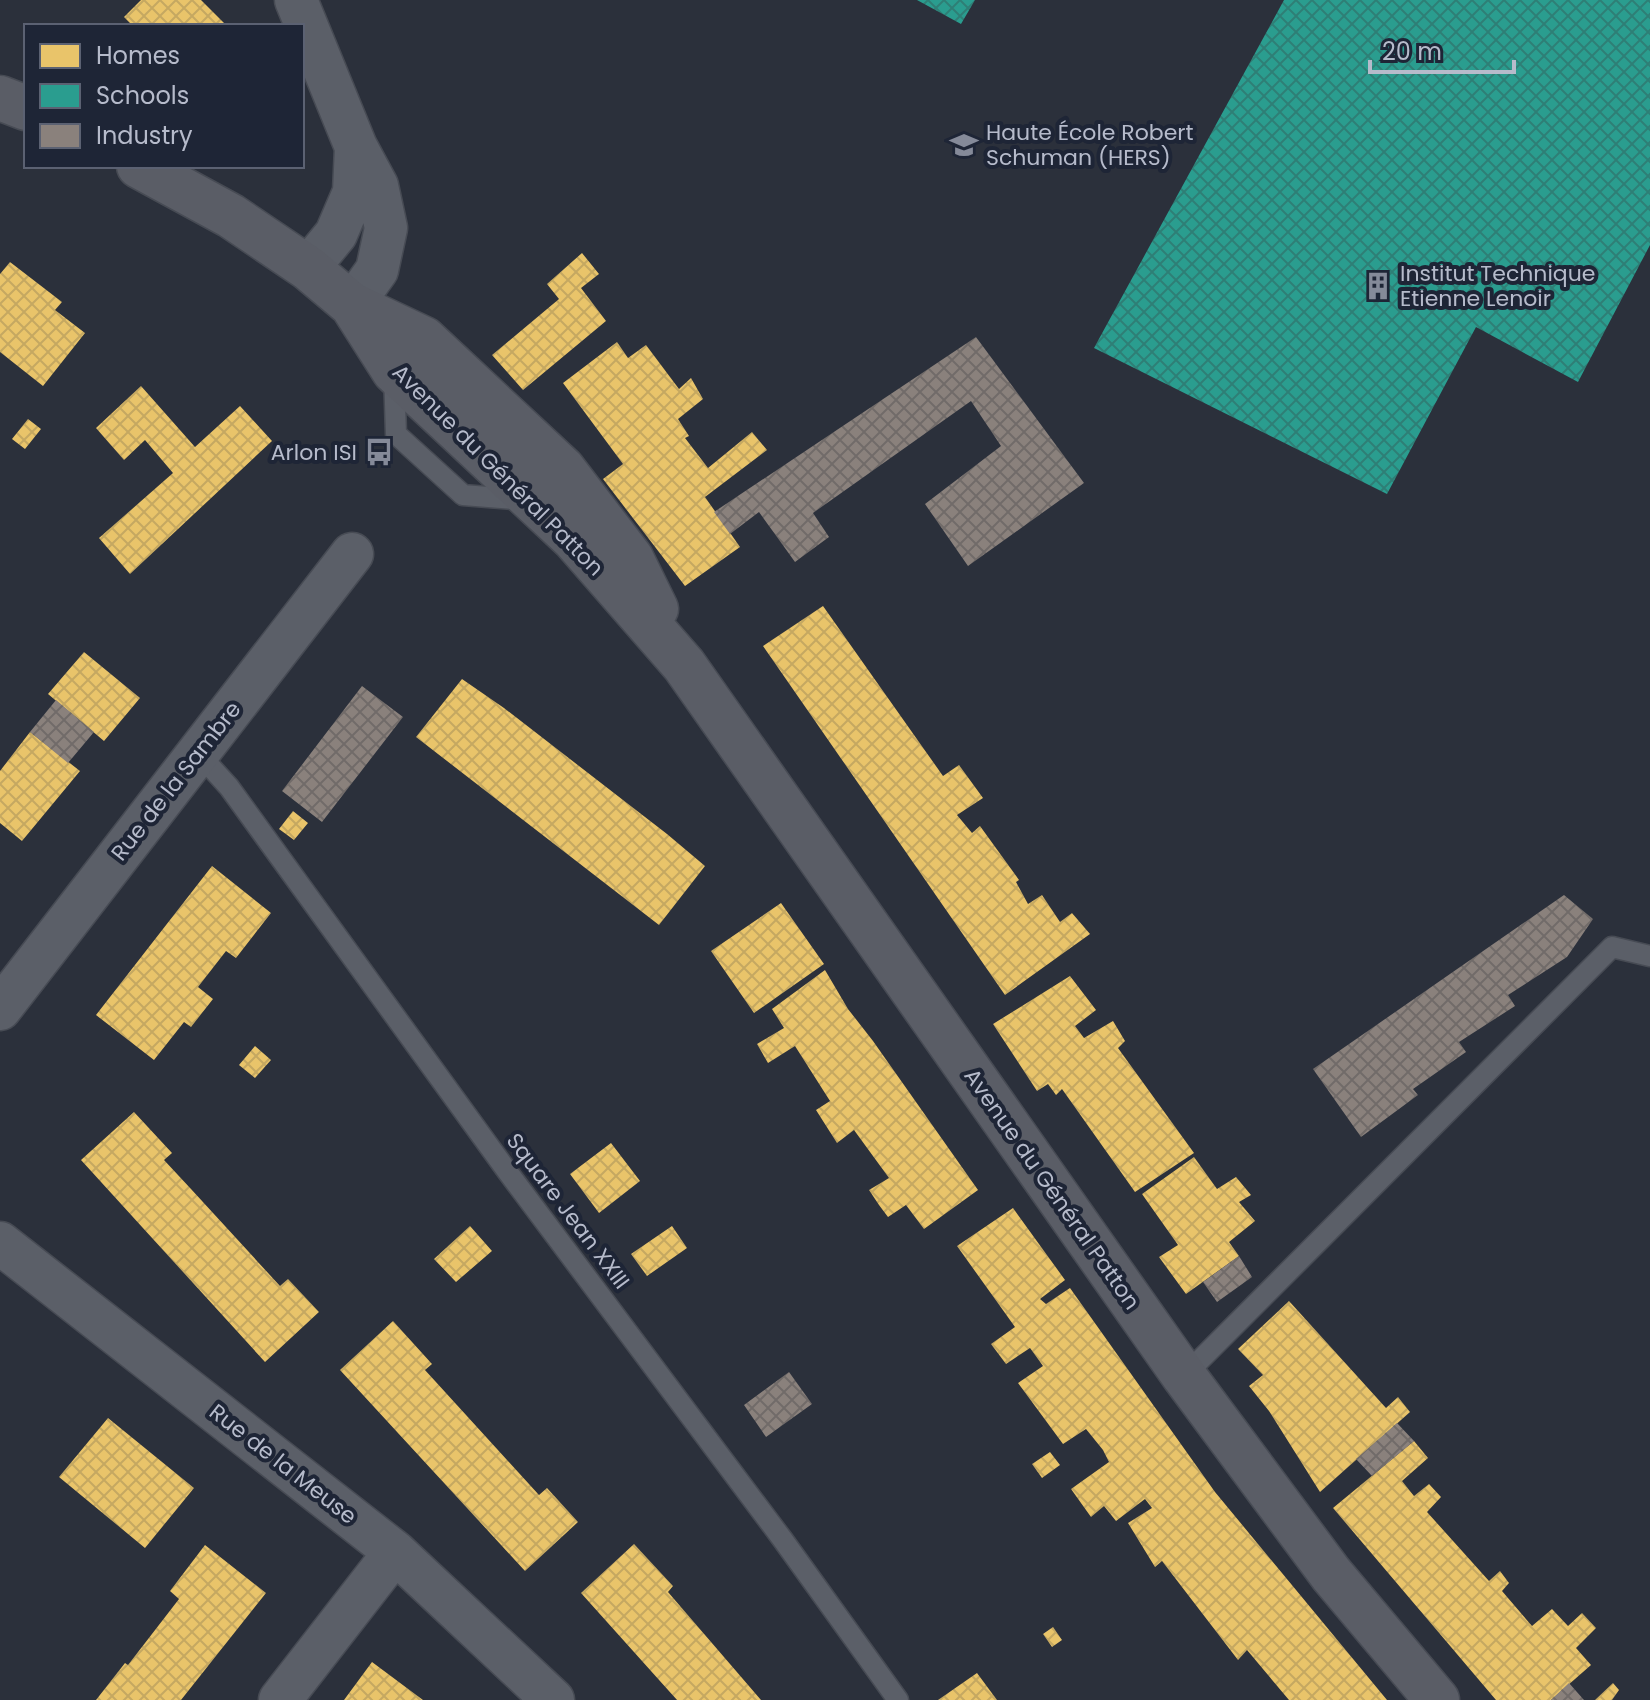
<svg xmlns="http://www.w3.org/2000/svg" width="1650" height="1700" font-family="Poppins,sans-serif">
  <defs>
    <pattern id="homes-cross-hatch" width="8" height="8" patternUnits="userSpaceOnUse" patternTransform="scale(2)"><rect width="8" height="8" fill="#e9c46a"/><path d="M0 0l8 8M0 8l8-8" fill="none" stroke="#c5a861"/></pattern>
    <pattern id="schools-cross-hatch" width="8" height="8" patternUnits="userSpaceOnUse" patternTransform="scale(2)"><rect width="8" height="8" fill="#2a9d8f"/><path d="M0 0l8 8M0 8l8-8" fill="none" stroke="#2e7f76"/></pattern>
    <pattern id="industry-cross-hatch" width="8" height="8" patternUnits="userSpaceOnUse" patternTransform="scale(2)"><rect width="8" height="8" fill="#8a817c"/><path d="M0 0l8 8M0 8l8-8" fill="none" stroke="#716b69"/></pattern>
  </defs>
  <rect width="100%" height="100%" fill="#2b303b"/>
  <!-- homes -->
  <path fill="url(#homes-cross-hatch)" d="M 141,0 L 201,0 L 227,26 L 133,26 L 124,17 Z
    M 582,253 L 599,274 L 581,288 L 606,321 L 523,390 L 492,355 L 559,299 L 547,284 Z
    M 10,262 L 62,302 L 55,310 L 85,333 L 43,386 L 0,352 L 0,274 Z
    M 617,342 L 628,358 L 646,345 L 679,389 L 691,378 L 703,399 L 678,419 L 689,436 L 685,438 L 708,468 L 752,432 L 767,450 L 705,497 L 740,547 L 685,586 L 603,479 L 623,464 L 563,383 Z
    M 141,386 L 195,447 L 240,406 L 272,441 L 130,574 L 99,538 L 173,473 L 145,440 L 124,460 L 96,428 Z
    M 28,419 L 41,429 L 25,449 L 12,439 Z
    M 823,606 L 943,776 L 959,765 L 983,798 L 957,815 L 972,833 L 980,826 L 1019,880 L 1016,882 L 1028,904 L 1042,895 L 1060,922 L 1072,913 L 1090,934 L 1005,995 L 763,646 Z
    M 84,652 L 140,698 L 104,741 L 48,694 Z
    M 462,679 L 504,708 L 667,834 L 705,866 L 659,925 L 416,737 Z
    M 30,732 L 80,771 L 22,841 L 0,823 L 0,771 Z
    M 293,811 L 308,823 L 294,840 L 279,829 Z
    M 212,866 L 271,913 L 236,958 L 226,951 L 198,987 L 213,999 L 191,1027 L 184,1022 L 154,1060 L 96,1015 Z
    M 781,903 L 824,964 L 754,1013 L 711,951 Z
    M 825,970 L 848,1009 L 873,1041 L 978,1190 L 924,1229 L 906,1205 L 888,1217 L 879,1205 L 869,1190 L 889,1178 L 854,1130 L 837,1143 L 816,1110 L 830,1101 L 795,1046 L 768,1063 L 757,1044 L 784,1028 L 772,1009 Z
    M 1070,976 L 1096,1010 L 1075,1026 L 1084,1038 L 1113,1021 L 1125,1041 L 1118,1048 L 1194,1153 L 1135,1192 L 1062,1089 L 1056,1095 L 1048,1084 L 1037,1091 L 993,1024 Z
    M 255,1046 L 271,1060 L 255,1078 L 239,1065 Z
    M 134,1112 L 172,1153 L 164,1160 L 191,1189 L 280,1286 L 288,1279 L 319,1312 L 265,1362 L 81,1160 Z
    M 611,1143 L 640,1181 L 599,1213 L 570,1174 Z
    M 1194,1157 L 1217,1189 L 1236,1177 L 1251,1195 L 1239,1202 L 1255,1221 L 1229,1242 L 1239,1256 L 1186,1294 L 1159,1257 L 1178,1245 L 1142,1194 Z
    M 1013,1208 L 1065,1280 L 1040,1299 L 1046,1304 L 1070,1288 L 1215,1492 L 1387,1700 L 1289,1700 L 1247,1650 L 1238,1660 L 1162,1561 L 1155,1567 L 1128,1523 L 1152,1508 L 1145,1499 L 1116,1521 L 1104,1506 L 1091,1517 L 1071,1489 L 1109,1462 L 1103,1450 L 1086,1429 L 1063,1444 L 1018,1383 L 1043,1366 L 1030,1348 L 1006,1364 L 991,1344 L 1015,1327 L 957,1246 Z
    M 470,1226 L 492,1251 L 456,1282 L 434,1259 Z
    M 672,1226 L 687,1248 L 647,1276 L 631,1254 Z
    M 1289,1301 L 1386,1408 L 1398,1397 L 1410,1412 L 1320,1492 L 1269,1411 L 1249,1386 L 1263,1375 L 1238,1349 Z
    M 393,1321 L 432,1364 L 425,1370 L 539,1495 L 547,1488 L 578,1522 L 525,1571 L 340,1370 Z
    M 108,1418 L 194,1488 L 145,1548 L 59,1477 Z
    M 1414,1441 L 1428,1458 L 1402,1481 L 1414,1496 L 1429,1484 L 1441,1497 L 1427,1512 L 1489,1581 L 1500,1571 L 1509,1583 L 1502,1591 L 1532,1626 L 1552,1609 L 1568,1626 L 1582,1613 L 1596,1628 L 1576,1648 L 1591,1665 L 1551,1700 L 1496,1700 L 1333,1508 Z
    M 1050,1452 L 1060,1465 L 1042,1478 L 1032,1464 Z
    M 634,1544 L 673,1586 L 668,1592 L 761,1700 L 677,1700 L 581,1593 Z
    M 205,1545 L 266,1593 L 181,1700 L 96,1700 L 125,1663 L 128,1665 L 179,1599 L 170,1591 Z
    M 1053,1627 L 1062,1640 L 1052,1647 L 1043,1634 Z
    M 372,1662 L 423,1700 L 344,1700 Z
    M 977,1673 L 997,1700 L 938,1700 Z
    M 1613,1683 L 1619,1690 L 1612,1700 L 1595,1700 Z"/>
  <!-- schools -->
  <path fill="url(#schools-cross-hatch)" d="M 917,0 L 975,0 L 961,24 Z
    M 1284,0 L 1650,0 L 1650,245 L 1578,382 L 1476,327 L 1387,494 L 1094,348 Z"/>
  <!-- industry -->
  <path fill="url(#industry-cross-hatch)" d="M 976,337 L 1084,483 L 968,566 L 925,504 L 1001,446 L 971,401 L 813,513 L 829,537 L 795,562 L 759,512 L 730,534 L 714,512 Z
    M 362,686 L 403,717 L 322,822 L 282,791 Z
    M 56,700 L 94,732 L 68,763 L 30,732 Z
    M 1564,895 L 1593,919 L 1567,957 L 1508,995 L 1515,1006 L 1459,1042 L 1466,1052 L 1413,1089 L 1418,1095 L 1361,1137 L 1313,1069 Z
    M 1239,1256 L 1252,1277 L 1217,1302 L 1203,1282 Z
    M 789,1372 L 812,1404 L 766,1437 L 744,1405 Z
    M 1397,1423 L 1414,1441 L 1372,1476 L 1356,1459 Z
    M 1569,1683 L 1584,1700 L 1551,1700 Z"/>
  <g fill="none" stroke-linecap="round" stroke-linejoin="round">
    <defs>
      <path id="lane" d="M 394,374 L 396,434 L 463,495 L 525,500
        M 198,753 L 229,787 L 507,1171 L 783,1540 L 898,1700
        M 1184,1376 L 1612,947 L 1650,956"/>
      <path id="street" d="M 296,0 L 356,147 L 377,186 L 386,228 L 377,270 L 352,305
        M 308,268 L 336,234 L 354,192 L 356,147
        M 0,1009 L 352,554
        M 0,1243 L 395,1552 L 553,1700
        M 280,1700 L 395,1552"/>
      <path id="secondary" d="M 0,98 L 26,108
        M 139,166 L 231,216 L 308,268 L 352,305 L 424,339 L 563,469 L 631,558 L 656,609
        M 352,305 L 394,371 L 574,539 L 684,665 L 1184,1376 L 1331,1574 L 1437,1700"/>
    </defs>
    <!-- lane casing -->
    <use href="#lane" stroke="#474b54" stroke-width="23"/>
    <!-- street casing -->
    <use href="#street" stroke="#474b54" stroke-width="45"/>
    <!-- secondary casing -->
    <use href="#secondary" stroke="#474b54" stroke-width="47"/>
    <!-- lane -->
    <use href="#lane" stroke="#5b5f68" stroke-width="20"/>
    <!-- street -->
    <use href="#street" stroke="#5b5f68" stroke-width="42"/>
    <!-- secondary -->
    <use href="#secondary" stroke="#5a5d66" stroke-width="44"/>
  </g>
  <!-- icons -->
  <defs>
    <symbol id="university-bare" viewBox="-9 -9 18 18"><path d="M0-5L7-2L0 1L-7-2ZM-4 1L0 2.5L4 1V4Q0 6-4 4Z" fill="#858a99" stroke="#1e2536" stroke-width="2.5" paint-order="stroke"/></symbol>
    <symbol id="building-bare" viewBox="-9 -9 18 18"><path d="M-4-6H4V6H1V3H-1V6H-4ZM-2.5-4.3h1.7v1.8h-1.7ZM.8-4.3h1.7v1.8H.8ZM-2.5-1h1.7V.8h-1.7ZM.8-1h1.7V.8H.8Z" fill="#858a99" stroke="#1e2536" stroke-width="2.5" paint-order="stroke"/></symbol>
    <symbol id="bus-bare" viewBox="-9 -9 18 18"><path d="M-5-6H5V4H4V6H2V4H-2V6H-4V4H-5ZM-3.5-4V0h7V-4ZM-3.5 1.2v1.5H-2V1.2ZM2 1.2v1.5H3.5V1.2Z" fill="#858a99" stroke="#1e2536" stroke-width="2.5" paint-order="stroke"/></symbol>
  </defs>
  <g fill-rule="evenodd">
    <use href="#university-bare" x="944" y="125" width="40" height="40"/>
    <use href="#building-bare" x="1358" y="266" width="40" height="40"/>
    <use href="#bus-bare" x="359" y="432" width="40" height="40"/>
  </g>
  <g text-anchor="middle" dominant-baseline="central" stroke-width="8" stroke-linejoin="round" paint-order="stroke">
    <!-- poi labels -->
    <g font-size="22" fill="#b6bbcb" stroke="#1e2536" text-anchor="start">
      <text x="986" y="132">Haute École Robert<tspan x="986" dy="25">Schuman (HERS)</tspan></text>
      <text x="1400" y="273">Institut Technique<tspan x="1400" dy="25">Etienne Lenoir</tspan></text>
      <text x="357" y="452" text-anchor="end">Arlon ISI</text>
    </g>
    <!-- street labels -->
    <g font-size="22" fill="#b6bbcb" stroke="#1e2536">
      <text transform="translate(498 470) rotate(45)">Avenue du Général Patton</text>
      <text transform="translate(176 781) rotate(-52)">Rue de la Sambre</text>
      <text transform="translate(1052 1189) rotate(55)">Avenue du Général Patton</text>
      <text transform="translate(568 1211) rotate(53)">Square Jean XXIII</text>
      <text transform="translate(283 1464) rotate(38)">Rue de la Meuse</text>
    </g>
  </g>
  <!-- legend -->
  <rect x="24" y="24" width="280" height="144" fill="#1e2536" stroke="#5b6172" stroke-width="2"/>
  <rect x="40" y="44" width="40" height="24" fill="#e9c46a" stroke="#5b6172" stroke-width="2"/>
  <text x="96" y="64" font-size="24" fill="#b6bbcb">Homes</text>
  <rect x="40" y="84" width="40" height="24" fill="#2a9d8f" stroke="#5b6172" stroke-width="2"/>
  <text x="96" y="104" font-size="24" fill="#b6bbcb">Schools</text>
  <rect x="40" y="124" width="40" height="24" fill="#8a817c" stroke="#5b6172" stroke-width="2"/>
  <text x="96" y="144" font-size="24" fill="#b6bbcb">Industry</text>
  <!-- scale -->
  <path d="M1370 60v12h144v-12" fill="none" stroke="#b6bbcb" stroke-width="4"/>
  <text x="1382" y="60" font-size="24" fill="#b6bbcb" stroke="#1e2536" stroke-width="6" paint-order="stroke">20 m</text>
</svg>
